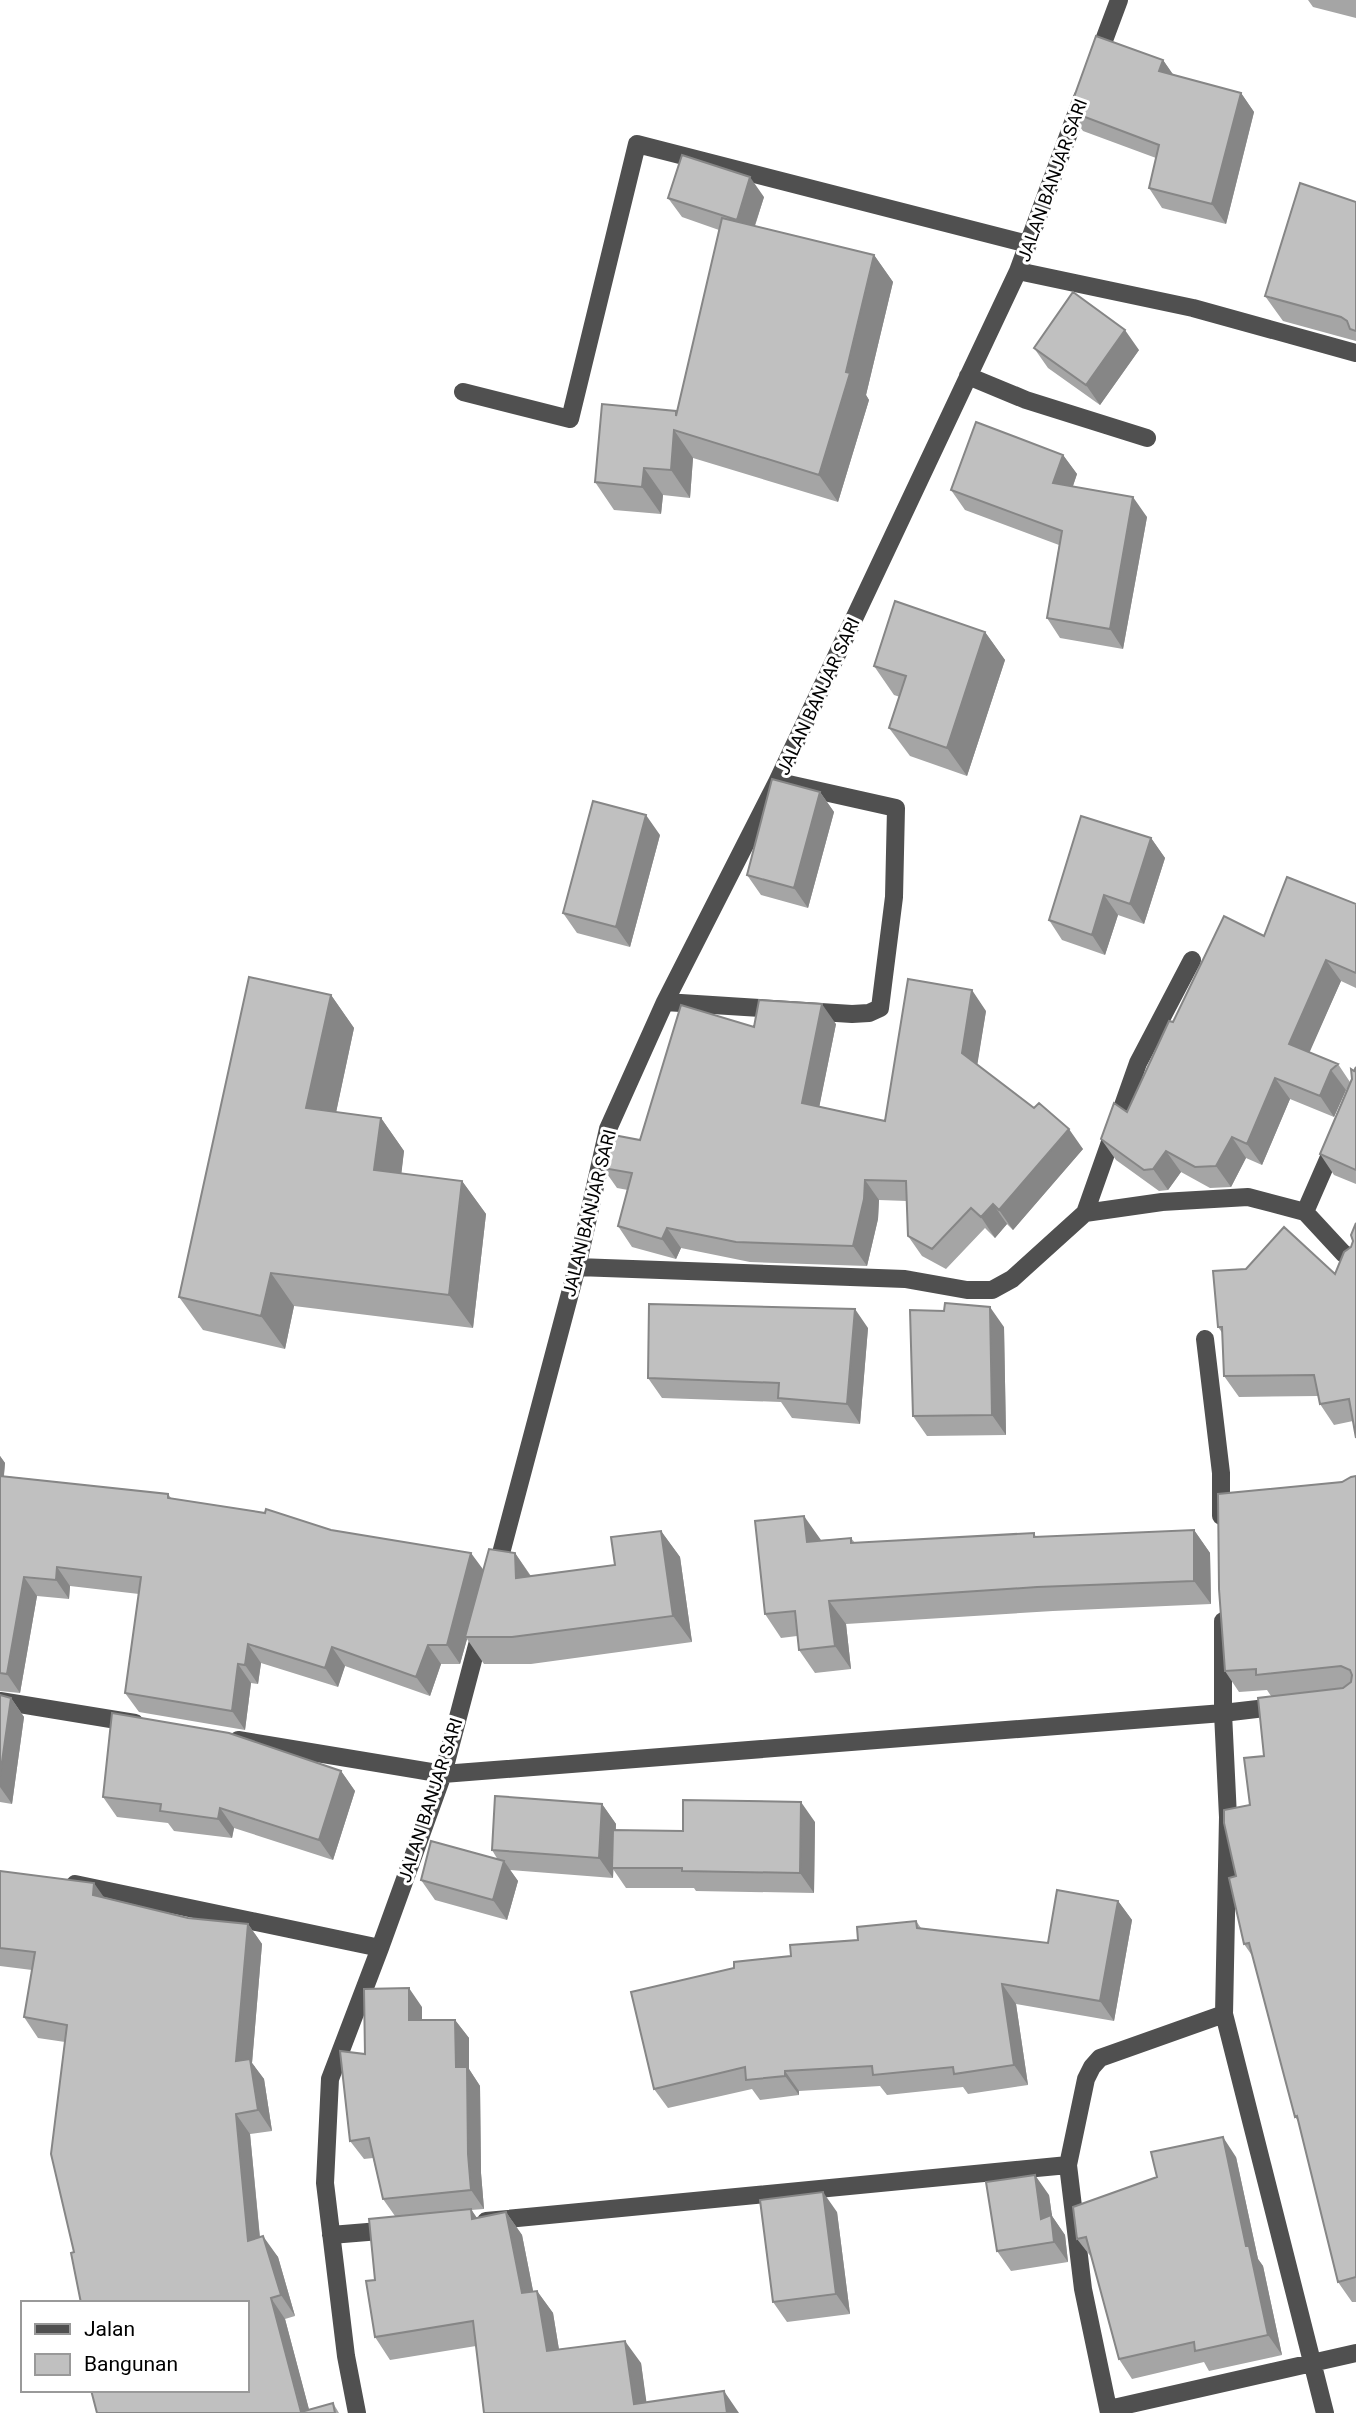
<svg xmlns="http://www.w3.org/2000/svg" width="1356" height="2413" font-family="Roboto,sans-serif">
  <rect width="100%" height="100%" fill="#fff"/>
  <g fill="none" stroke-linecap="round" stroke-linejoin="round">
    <!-- minor -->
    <path stroke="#505050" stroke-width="18" d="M 1097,59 L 1119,0
      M 1018,271 L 1193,308 L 1356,353
      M 968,376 L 1026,400 L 1147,438
      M 463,392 L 570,419 L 637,144 L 1028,244
      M 665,1002 L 852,1014 L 869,1013 L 880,1008 L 894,897 L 896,808 L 784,783
      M 1305,1212 L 1336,1141
      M 1085,1213 L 1138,1063 L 1192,960
      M 577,1267 L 905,1279 L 967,1290 L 992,1290 L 1012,1279 L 1085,1213 L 1162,1202 L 1248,1197 L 1305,1212 L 1343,1253 L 1356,1262
      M 1205,1339 L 1221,1473 L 1221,1516
      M 496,1572 L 577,1267 L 608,1129 L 665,1002 L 777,782 L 1018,271 L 1082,98
      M 0,1701 L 135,1723
      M 238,1740 L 443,1774 L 1223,1713 L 1283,1706
      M 75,1884 L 380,1948
      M 1224,2014 L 1325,2413
      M 486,2221 L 1068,2165
      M 331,2235 L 392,2230
      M 1109,2409 L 1356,2353
      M 357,2413 L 346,2356 L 325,2183 L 330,2079 L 380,1948 L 443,1774 L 481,1630
      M 1109,2413 L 1083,2289 L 1068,2165 L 1086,2079 L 1092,2067 L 1100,2058 L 1224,2014 L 1228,1817 L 1223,1713 L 1223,1621"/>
  </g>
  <!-- wall -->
  <path fill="#a5a5a5" d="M 1308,0 L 1356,0 L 1356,18 L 1313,7 Z
    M 1163,60 L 1173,75 L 1241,93 L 1254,112 L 1226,224 L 1162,208 L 1149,188 L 1156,158 L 1083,131 L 1069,111 Z
    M 764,197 L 755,226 L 874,255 L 893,282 L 866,395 L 869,400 L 838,502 L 693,458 L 690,498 L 663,495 L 661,514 L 614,510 L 595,482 L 677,411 L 719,230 L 682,217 L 668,198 Z
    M 1356,202 L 1356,341 L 1283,321 L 1265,296 Z
    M 1034,348 L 1139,350 L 1100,405 L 1048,368 Z
    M 1063,455 L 1077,474 L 1073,486 L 1147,517 L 1123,649 L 1060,638 L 1047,618 L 1059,545 L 965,510 L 951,490 Z
    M 985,632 L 1005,660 L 967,776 L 910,756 L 889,728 L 900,697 L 894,695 L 874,666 Z
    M 820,792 L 834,812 L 808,908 L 761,895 L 747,875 Z
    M 660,835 L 630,947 L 577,933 L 563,913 Z
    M 1151,838 L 1165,858 L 1144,924 L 1118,915 L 1105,955 L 1062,940 L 1049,920 Z
    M 1356,903 L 1356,988 L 1341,981 L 1309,1052 L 1338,1064 L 1350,1082 L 1356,1067 L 1356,1184 L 1334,1175 L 1320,1154 L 1347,1089 L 1346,1090 L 1334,1117 L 1290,1099 L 1262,1165 L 1246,1158 L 1231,1187 L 1210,1188 L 1181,1172 L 1168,1190 L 1159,1191 L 1116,1160 L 1101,1139 L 1127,1112 L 1173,1022 L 1264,936 L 1356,904 Z
    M 331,995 L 354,1028 L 336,1112 L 381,1118 L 404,1151 L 401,1174 L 462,1181 L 486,1214 L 473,1328 L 294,1306 L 285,1349 L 203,1330 L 179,1297 Z
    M 986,1011 L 977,1064 L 1083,1149 L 1013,1230 L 1007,1224 L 995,1238 L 985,1228 L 946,1269 L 922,1256 L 908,1236 L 907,1201 L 879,1200 L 878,1219 L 867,1266 L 750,1262 L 681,1248 L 676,1259 L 632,1247 L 618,1226 L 628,1190 L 617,1188 L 603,1168 L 640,1140 L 754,1027 L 836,1024 L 819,1107 L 885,1121 Z
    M 1351,1247 L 1353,1421 L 1334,1425 L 1320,1404 L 1318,1396 L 1239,1397 L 1224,1376 L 1223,1334 L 1218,1327 L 1335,1274 Z
    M 1004,1327 L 1006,1435 L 927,1436 L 913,1416 Z
    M 868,1328 L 860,1424 L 792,1418 L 781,1402 L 662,1398 L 648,1378 Z
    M 0,1456 L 5,1463 L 4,1476 L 168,1494 L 171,1498 L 331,1530 L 483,1570 L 515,1553 L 531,1576 L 615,1565 L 661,1531 L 680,1557 L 692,1642 L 531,1664 L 484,1664 L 467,1639 L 460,1664 L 441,1664 L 430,1696 L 345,1666 L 338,1687 L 261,1663 L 258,1684 L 251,1683 L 245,1730 L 139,1712 L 125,1693 L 139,1594 L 70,1586 L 69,1599 L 37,1596 L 20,1693 L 0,1691 Z
    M 1356,1476 L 1356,2302 L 1352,2302 L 1338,2282 L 1299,2122 L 1295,2117 L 1253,1957 L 1244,1944 L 1236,1876 L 1250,1805 L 1264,1756 L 1271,1696 L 1267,1690 L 1239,1692 L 1225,1671 L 1342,1482 Z
    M 1194,1530 L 1210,1553 L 1211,1604 L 1053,1611 L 846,1624 L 851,1669 L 815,1673 L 799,1650 L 797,1636 L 781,1638 L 765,1614 L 821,1540 L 851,1538 L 855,1543 L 1034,1533 L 1036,1537 Z
    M 0,1695 L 11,1698 L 24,1717 L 12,1804 L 0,1802 Z
    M 341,1771 L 355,1791 L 333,1860 L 234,1828 L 232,1838 L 174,1831 L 168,1823 L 117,1817 L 103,1797 Z
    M 602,1804 L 616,1824 L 616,1830 L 683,1831 L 815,1822 L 814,1893 L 696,1891 L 694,1888 L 626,1888 L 613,1869 L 613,1878 L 510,1870 L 518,1881 L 507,1920 L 435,1900 L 421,1880 L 498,1860 L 492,1850 Z
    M 0,1871 L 188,1918 L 248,1924 L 262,1944 L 252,2063 L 264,2079 L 272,2131 L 250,2134 L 260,2237 L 278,2257 L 295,2316 L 285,2319 L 309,2410 L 333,2403 L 339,2413 L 97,2413 L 247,2390 L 74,2252 L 65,2042 L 38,2038 L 24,2017 L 32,1970 L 0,1966 Z
    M 1118,1901 L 1132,1920 L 1114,2021 L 1016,2004 L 1028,2085 L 968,2094 L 963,2087 L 887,2095 L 880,2086 L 799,2091 L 799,2095 L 760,2100 L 752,2089 L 668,2108 L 654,2089 L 791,1956 L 858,1940 L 916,1921 L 921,1928 L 1048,1943 Z
    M 422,2007 L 422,2020 L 455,2020 L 469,2038 L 469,2069 L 480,2086 L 481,2173 L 484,2209 L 471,2210 L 477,2218 L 506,2212 L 522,2235 L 533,2291 L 537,2291 L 553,2313 L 559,2350 L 641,2363 L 646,2402 L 739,2413 L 484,2413 L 476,2346 L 390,2360 L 375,2337 L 375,2280 L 395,2216 L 383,2199 L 373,2158 L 364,2159 L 350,2141 L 365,2054 Z
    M 1236,2157 L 1258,2259 L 1263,2266 L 1282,2355 L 1209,2371 L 1204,2362 L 1132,2379 L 1119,2359 L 1092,2258 L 1077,2239 Z
    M 1049,2195 L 1052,2216 L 1065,2235 L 1068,2262 L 1011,2271 L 997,2251 Z
    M 837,2212 L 850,2314 L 787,2322 L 773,2302 Z"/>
  <!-- shaded-wall -->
  <path fill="#868686" d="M 1163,60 L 1177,80 L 1159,71 Z
    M 1241,93 L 1254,112 L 1226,224 L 1212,204 Z
    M 750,177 L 764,197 L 750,240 L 737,220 Z
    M 874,255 L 893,282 L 866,395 L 869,400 L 838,502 L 819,475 L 846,372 Z
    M 1125,330 L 1139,350 L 1100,405 L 1086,385 Z
    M 674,430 L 693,458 L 690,498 L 671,470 Z
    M 1063,455 L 1077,474 L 1067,503 L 1053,483 Z
    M 644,468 L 663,495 L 661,514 L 642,487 Z
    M 1133,497 L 1147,517 L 1123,649 L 1110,629 Z
    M 985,632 L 1005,660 L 967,776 L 947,748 Z
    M 820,792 L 834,812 L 808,908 L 794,888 Z
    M 646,815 L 660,835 L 630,947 L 616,927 Z
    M 1151,838 L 1165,858 L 1144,924 L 1130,904 Z
    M 1104,895 L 1118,915 L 1105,955 L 1092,935 Z
    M 1326,960 L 1341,981 L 1304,1065 L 1289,1044 Z
    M 972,990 L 986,1011 L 976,1073 L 962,1053 Z
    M 331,995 L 354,1028 L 330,1141 L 306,1108 Z
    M 822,1004 L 836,1024 L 816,1123 L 802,1103 Z
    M 1331,1070 L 1346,1090 L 1334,1117 L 1320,1096 Z
    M 1275,1078 L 1290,1099 L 1262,1165 L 1247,1144 Z
    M 381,1118 L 404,1151 L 398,1203 L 374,1170 Z
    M 1069,1129 L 1083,1149 L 1013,1230 L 999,1210 Z
    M 1232,1137 L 1246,1158 L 1231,1187 L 1216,1166 Z
    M 1166,1151 L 1181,1172 L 1168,1190 L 1153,1169 Z
    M 865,1180 L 879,1200 L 878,1219 L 867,1266 L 853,1246 Z
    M 462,1181 L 486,1214 L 473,1328 L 449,1295 Z
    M 993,1204 L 1007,1224 L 995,1238 L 981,1217 Z
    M 667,1228 L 681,1248 L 676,1259 L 662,1239 Z
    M 271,1273 L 294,1306 L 285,1349 L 261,1316 Z
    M 990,1307 L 1004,1327 L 1006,1435 L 992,1415 Z
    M 855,1309 L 868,1328 L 860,1424 L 847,1404 Z
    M 0,1456 L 5,1463 L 2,1493 L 0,1491 Z
    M 804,1516 L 821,1540 L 824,1565 L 807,1542 Z
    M 1194,1530 L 1210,1553 L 1211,1604 L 1194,1581 Z
    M 661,1531 L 680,1557 L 692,1642 L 673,1616 Z
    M 471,1553 L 485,1572 L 465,1637 L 467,1639 L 460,1664 L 447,1645 Z
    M 515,1553 L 533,1580 L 516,1578 Z
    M 57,1567 L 70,1586 L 69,1599 L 56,1580 Z
    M 24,1577 L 37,1596 L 20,1693 L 7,1674 Z
    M 829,1601 L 846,1624 L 851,1669 L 835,1646 Z
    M 248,1644 L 261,1663 L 258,1684 L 245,1665 Z
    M 428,1645 L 441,1664 L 430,1696 L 416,1677 Z
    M 332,1647 L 345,1666 L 338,1687 L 325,1668 Z
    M 238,1664 L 251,1683 L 245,1730 L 232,1711 Z
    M 11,1698 L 24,1717 L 12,1804 L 0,1787 L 0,1776 Z
    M 341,1771 L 355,1791 L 333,1860 L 319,1840 Z
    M 801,1802 L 815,1822 L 814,1893 L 800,1873 Z
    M 602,1804 L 616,1824 L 613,1878 L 599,1858 Z
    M 220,1808 L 234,1828 L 232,1838 L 218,1819 Z
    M 504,1861 L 518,1881 L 507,1920 L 493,1900 Z
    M 94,1883 L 108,1903 L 93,1895 Z
    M 1118,1901 L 1132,1920 L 1114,2021 L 1100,2001 Z
    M 248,1924 L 262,1944 L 252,2063 L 264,2079 L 272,2131 L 258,2110 L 236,2061 Z
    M 1002,1984 L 1016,2004 L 1028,2085 L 1014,2065 Z
    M 409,1988 L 422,2007 L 422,2039 L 409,2020 Z
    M 455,2020 L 469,2038 L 469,2069 L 480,2086 L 481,2173 L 484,2209 L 471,2190 L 456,2067 Z
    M 785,2071 L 799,2091 L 799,2095 L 785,2076 Z
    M 236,2114 L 250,2134 L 262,2261 L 248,2241 Z
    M 1223,2137 L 1236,2157 L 1258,2259 L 1263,2266 L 1282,2355 L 1268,2335 L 1246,2246 Z
    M 1035,2175 L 1049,2195 L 1052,2216 L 1065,2235 L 1068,2262 L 1054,2242 L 1041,2219 Z
    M 823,2192 L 837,2212 L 850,2314 L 836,2294 Z
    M 471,2209 L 486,2232 L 472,2219 Z
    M 506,2212 L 522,2235 L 538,2316 L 522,2293 Z
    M 263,2236 L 278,2257 L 295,2316 L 281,2295 Z
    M 537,2291 L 553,2313 L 563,2374 L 547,2351 Z
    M 271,2298 L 285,2319 L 310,2413 L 302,2413 Z
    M 625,2341 L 641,2363 L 648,2413 L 634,2404 Z
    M 724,2391 L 739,2413 L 727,2413 Z"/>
  <!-- building -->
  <path fill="#c0c0c0" stroke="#868686" stroke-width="2" d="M 1096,36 L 1163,60 L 1159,71 L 1241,93 L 1212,204 L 1149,188 L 1159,145 L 1069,111 Z
    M 682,155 L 750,177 L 737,220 L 668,198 Z
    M 1300,183 L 1356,202 L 1356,331 L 1350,329 L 1347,321 L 1341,317 L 1265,296 Z
    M 722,218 L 874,255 L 846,372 L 850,373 L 819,475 L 674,430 L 671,470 L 644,468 L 642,487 L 595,482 L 602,404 L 676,411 L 676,416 Z
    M 1073,292 L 1125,330 L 1086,385 L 1034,348 Z
    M 976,422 L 1063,455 L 1053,483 L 1133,497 L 1110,629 L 1047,618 L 1062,531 L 951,490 Z
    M 895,601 L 985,632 L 947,748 L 889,728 L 906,676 L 874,666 Z
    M 772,779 L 820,792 L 794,888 L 747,875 Z
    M 593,801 L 646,815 L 616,927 L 563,913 Z
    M 1081,816 L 1151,838 L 1130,904 L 1104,895 L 1092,935 L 1049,920 Z
    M 1287,877 L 1356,904 L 1356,903 L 1356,973 L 1326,960 L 1289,1044 L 1338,1064 L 1331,1070 L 1320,1096 L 1275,1078 L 1247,1144 L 1232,1137 L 1216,1166 L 1195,1167 L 1166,1151 L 1153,1169 L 1144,1170 L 1101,1139 L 1114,1103 L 1127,1112 L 1169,1021 L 1173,1022 L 1224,916 L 1264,936 Z
    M 249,977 L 331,995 L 306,1108 L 381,1118 L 374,1170 L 462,1181 L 449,1295 L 271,1273 L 261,1316 L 179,1297 Z
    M 908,979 L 972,990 L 962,1053 L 1034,1108 L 1039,1103 L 1069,1129 L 999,1210 L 993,1204 L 981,1217 L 971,1208 L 932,1249 L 908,1236 L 906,1181 L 865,1180 L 864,1199 L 853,1246 L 736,1242 L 667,1228 L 662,1239 L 618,1226 L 632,1173 L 603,1168 L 608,1134 L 640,1140 L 681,1005 L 754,1027 L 759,1000 L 822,1004 L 802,1103 L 885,1121 Z
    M 1356,1067 L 1356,1170 L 1320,1154 L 1352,1079 L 1351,1069 L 1354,1071 Z
    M 1356,1223 L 1356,1438 L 1349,1399 L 1320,1404 L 1314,1375 L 1224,1376 L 1222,1327 L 1218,1327 L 1213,1271 L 1246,1269 L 1284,1227 L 1335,1274 L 1344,1252 L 1351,1247 L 1353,1241 L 1351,1235 Z
    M 945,1303 L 990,1307 L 992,1415 L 913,1416 L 910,1310 L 944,1311 Z
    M 649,1304 L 855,1309 L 847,1404 L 778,1398 L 779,1383 L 648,1378 Z
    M 0,1476 L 168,1494 L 168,1498 L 265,1513 L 266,1509 L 331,1530 L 471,1553 L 447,1645 L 428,1645 L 416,1677 L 332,1647 L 325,1668 L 248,1644 L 245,1665 L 238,1664 L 232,1711 L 125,1693 L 141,1577 L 57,1567 L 56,1580 L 24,1577 L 7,1674 L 0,1673 Z
    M 1356,1476 L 1356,2277 L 1338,2282 L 1297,2116 L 1295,2117 L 1249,1943 L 1244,1944 L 1229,1878 L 1236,1876 L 1224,1823 L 1224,1810 L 1250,1805 L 1244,1758 L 1264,1756 L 1258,1698 L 1343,1688 L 1351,1682 L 1352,1675 L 1350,1670 L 1341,1666 L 1256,1675 L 1256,1669 L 1225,1671 L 1219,1589 L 1218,1494 L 1342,1482 L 1351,1477 Z
    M 804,1516 L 807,1542 L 851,1538 L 851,1543 L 1034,1533 L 1034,1537 L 1194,1530 L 1194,1581 L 1037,1587 L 829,1601 L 835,1646 L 799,1650 L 795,1611 L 765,1614 L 755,1521 Z
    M 661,1531 L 673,1616 L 512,1637 L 465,1637 L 489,1549 L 515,1553 L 516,1578 L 615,1565 L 611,1537 Z
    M 0,1695 L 11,1698 L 0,1776 Z
    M 112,1713 L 229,1733 L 341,1771 L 319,1840 L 220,1808 L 218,1819 L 160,1811 L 161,1804 L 103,1797 Z
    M 495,1796 L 602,1804 L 599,1858 L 492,1850 Z
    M 683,1800 L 801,1802 L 800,1873 L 682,1871 L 682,1868 L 612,1868 L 613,1830 L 683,1831 Z
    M 431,1841 L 504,1861 L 493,1900 L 421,1880 Z
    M 0,1871 L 94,1883 L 93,1895 L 188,1918 L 248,1924 L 236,2061 L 250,2059 L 258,2110 L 236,2114 L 248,2241 L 263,2236 L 281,2295 L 271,2298 L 301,2412 L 333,2403 L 335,2413 L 97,2413 L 91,2390 L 247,2390 L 247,2303 L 81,2303 L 71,2253 L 74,2252 L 51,2154 L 67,2025 L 24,2017 L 35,1952 L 0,1948 Z
    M 1057,1890 L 1118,1901 L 1100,2001 L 1002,1984 L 1014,2065 L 954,2074 L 953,2067 L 873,2075 L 872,2066 L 785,2071 L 785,2076 L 746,2080 L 745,2067 L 654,2089 L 631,1992 L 734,1968 L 734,1962 L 791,1956 L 790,1945 L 858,1940 L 857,1927 L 916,1921 L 917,1928 L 1048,1943 Z
    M 409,1988 L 409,2020 L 455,2020 L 456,2067 L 467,2067 L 468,2154 L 471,2190 L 383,2199 L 369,2138 L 350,2141 L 340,2051 L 365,2054 L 364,1989 Z
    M 1223,2137 L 1246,2246 L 1249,2246 L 1268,2335 L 1195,2351 L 1194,2342 L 1119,2359 L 1086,2237 L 1077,2239 L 1073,2207 L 1157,2177 L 1151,2152 Z
    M 1035,2175 L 1041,2219 L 1051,2215 L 1054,2242 L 997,2251 L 986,2182 Z
    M 823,2192 L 836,2294 L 773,2302 L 760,2200 Z
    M 471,2209 L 472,2219 L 506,2212 L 522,2293 L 537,2291 L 547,2351 L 625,2341 L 634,2404 L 724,2391 L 727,2413 L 484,2413 L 473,2321 L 375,2337 L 366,2281 L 375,2280 L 369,2219 Z"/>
  <g text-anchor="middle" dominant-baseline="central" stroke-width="6" stroke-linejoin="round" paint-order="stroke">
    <!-- street labels -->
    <g font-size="18" fill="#000" stroke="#fff">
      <text transform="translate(1052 180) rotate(-70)">JALAN BANJAR SARI</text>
      <text transform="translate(818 696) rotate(-65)">JALAN BANJAR SARI</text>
      <text transform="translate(589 1213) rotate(-76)">JALAN BANJAR SARI</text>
      <text transform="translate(430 1800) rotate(-72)">JALAN BANJAR SARI</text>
    </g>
  </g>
  <!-- legend -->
  <rect x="21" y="2301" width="228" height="91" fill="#ffffff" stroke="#999999" stroke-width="2"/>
  <rect x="35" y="2324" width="35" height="10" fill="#505050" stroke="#999999" stroke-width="2"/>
  <text x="84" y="2336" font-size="21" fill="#000000">Jalan</text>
  <rect x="35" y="2354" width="35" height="21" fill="#c0c0c0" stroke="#999999" stroke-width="2"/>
  <text x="84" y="2371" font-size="21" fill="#000000">Bangunan</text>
</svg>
